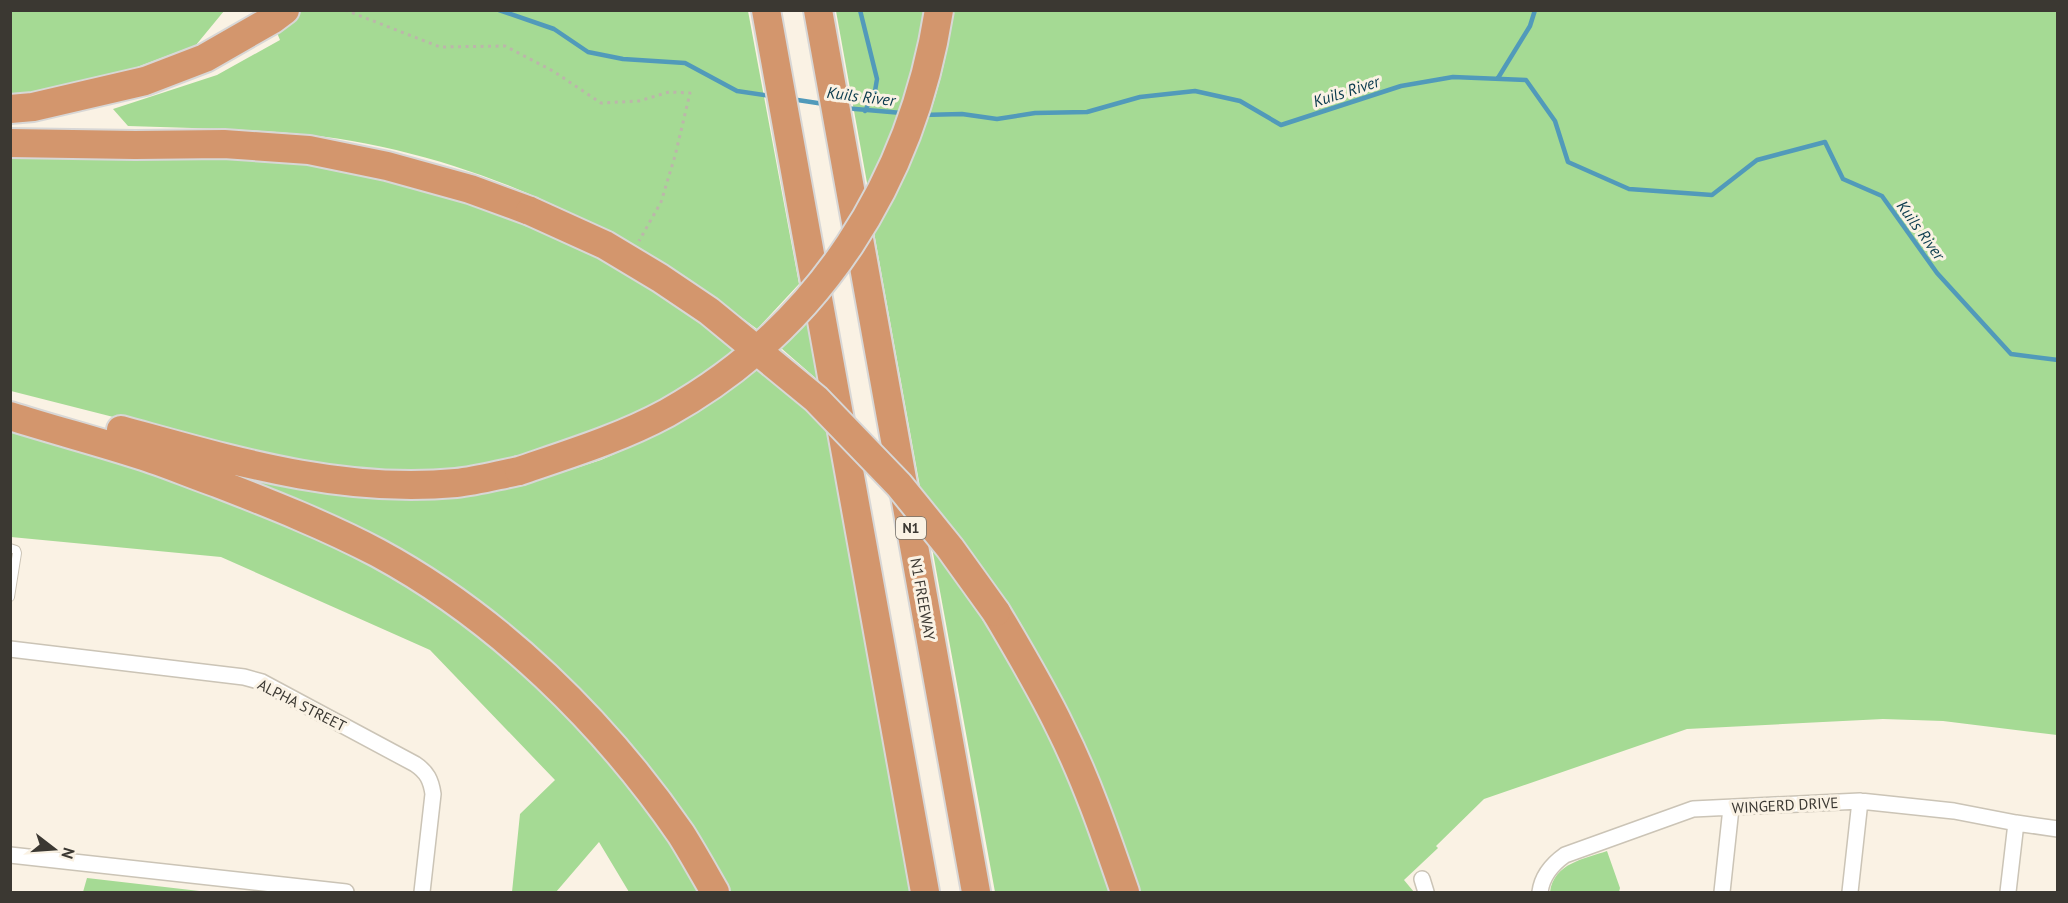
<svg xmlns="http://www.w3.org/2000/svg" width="2068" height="903" font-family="'PT Sans',sans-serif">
  <rect width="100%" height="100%" fill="#faf2e4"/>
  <!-- green -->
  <path fill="#a5da94" d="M 11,11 L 224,11 L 196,45 L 116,75 L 26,94 L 11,95 Z
    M 268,11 L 748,11 L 799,284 L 757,329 C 617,222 455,144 277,132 C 228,128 178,128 128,126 L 113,109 L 217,75 L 280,40 Z
    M 836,11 L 928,11 L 904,116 L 869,194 Z
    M 953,11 L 2057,11 L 2057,735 L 1943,721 L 1883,719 L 1687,729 L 1484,799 L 1436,846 L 1438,848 L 1404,880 L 1414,892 L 1140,892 L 1135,875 L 1097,774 L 1052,679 L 1020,622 L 987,574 L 920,487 L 874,232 C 916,162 944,91 953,11 Z
    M 10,153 L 238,153 L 405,178 L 602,254 L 740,349 L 689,388 L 603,433 L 479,468 L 384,473 L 290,462 L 11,391 Z
    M 808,321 L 819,381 L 781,348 Z
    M 761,365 L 828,425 L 911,892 L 722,892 L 571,688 L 229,472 L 470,492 L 533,482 L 601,460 L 651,438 L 720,397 Z
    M 10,427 L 76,446 L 335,542 L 420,590 L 513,659 L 628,779 L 704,892 L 629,892 L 599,842 L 556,892 L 512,892 L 520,814 L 555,780 L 430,650 L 221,557 L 11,537 Z
    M 931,542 L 1000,638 L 1057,747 L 1113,892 L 995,892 Z
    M 1607,851 L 1620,888 L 1619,892 L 1550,892 C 1554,863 1584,859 1607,851 Z
    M 87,878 L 208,892 L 83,892 Z"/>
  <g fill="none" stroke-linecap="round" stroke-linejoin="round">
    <!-- stream -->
    <path stroke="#519aba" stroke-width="4.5" d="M 499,10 L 554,29 L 588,52 L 623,59 L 685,63 L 737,91 L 771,96
      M 860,10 L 877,79 L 875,91 L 865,111
      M 1498,78 L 1530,26 L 1535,10
      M 791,99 L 824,104
      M 844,108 L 902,113
      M 922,115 L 962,114 L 997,119 L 1035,113 L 1087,112 L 1140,97 L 1195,91 L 1240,101 L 1281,125 L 1401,86 L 1453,77 L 1526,80 L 1555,121 L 1568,162 L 1629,189 L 1712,195 L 1757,160 L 1825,142 L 1843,179 L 1882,196 L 1937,273 L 2011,354 L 2058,360"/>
    <defs>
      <path id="service" d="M 10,548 L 16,550 L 17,553 L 10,597"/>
      <path id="minor" d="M 10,649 L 244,677 L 262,682 L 415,764 C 427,772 431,780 433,794 L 422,892
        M 10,855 L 346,892
        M 1422,879 L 1426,892
        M 1540,892 C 1542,876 1551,865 1565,855 L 1693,809 L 1860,801 L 1954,811 L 2016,823 L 2058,829
        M 1722,892 L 1731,808
        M 1850,892 L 1860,801
        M 2008,892 L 2016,823"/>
      <path id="motorway" d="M 766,10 L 925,892
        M 818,10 L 976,892
        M 10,109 L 33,107 L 145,81 L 205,58 L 273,19 L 285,10
        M 10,143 L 135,145 L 224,144 L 309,150 L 387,166 L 470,189 L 530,211
        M 10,416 C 54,430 97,441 140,455 C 166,463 191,474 217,483 C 271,504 327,526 378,553 C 498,618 604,722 681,834 C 693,853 704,873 715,892
        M 121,430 C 231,460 340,494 456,483 C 477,481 498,475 519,471
        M 996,612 C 1019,651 1042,689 1061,729 C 1087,781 1106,837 1125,892"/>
    </defs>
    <!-- service casing -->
    <use href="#service" stroke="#cbc4b6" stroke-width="10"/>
    <!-- minor casing -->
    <use href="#minor" stroke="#cbc4b6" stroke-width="18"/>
    <!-- motorway casing -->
    <use href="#motorway" stroke="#d8d7d6" stroke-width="32"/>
    <!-- path -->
    <path stroke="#bcb6aa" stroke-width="3" stroke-dasharray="3 4.5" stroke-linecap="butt" d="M 345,10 L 440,47 L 505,46 L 553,71 L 601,103 L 639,101 L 669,92 L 690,93 L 675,156 L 661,202 L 639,241"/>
    <!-- service -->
    <use href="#service" stroke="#fff" stroke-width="8"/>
    <!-- minor -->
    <use href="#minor" stroke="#fff" stroke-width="15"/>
    <!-- motorway -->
    <use href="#motorway" stroke="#d3966d" stroke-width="28"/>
    <defs>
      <path id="motorway-bridge" d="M 530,211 L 605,245 L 660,278 L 709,311 L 816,399 L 899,485 L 950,548 L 996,612
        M 519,471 C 569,454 621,438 667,413 C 819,328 912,182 939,10"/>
    </defs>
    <!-- motorway-bridge casing -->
    <use href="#motorway-bridge" stroke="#d8d7d6" stroke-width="32" stroke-linecap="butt"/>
    <!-- motorway-bridge -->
    <use href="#motorway-bridge" stroke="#d3966d" stroke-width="28"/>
  </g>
  <g text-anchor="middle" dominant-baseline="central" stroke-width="6" stroke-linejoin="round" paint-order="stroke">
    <!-- shield labels -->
    <rect fill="#faf2e4" stroke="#747067" stroke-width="1.5" x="896" y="517" width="30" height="22" rx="4.5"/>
    <g font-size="14" font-weight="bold" fill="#3b3832">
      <text x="911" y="528">N1</text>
    </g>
    <!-- street labels -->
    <g font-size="15" fill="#3b3832" stroke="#faf2e4">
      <text transform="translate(923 599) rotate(80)">N1 FREEWAY</text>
      <text transform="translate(302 705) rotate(27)">ALPHA STREET</text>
      <text transform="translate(1785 805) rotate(-3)">WINGERD DRIVE</text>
    </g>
    <!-- water labels -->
    <g font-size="16" font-style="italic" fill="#093a4d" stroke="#faf2e4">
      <text transform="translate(1346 91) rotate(-18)">Kuils River</text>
      <text transform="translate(861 96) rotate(7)">Kuils River</text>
      <text transform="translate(1921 230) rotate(54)">Kuils River</text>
    </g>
  </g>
  <!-- border -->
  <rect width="2068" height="903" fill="none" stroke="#3b3832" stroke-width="24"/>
  <!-- north arrow -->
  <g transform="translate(54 849) rotate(107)" stroke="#faf2e4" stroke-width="4.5" paint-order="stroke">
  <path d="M0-4.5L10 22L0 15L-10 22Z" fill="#3b3832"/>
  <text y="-9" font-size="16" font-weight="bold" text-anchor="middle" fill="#3b3832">N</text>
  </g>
</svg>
